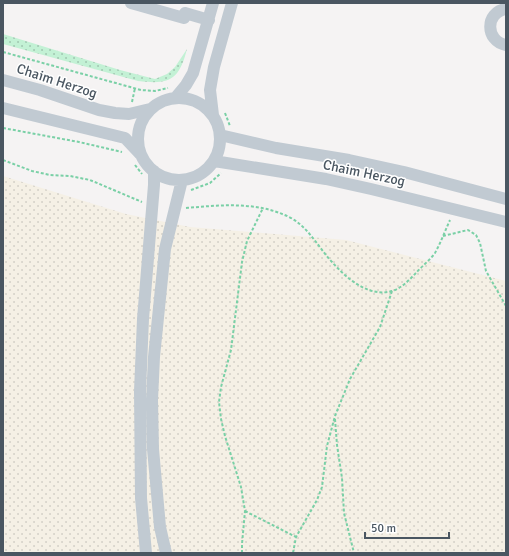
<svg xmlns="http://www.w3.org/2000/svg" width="509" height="556" font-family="Signika,sans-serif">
  <defs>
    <pattern id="grass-dots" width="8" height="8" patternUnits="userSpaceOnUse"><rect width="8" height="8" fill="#c3f1d5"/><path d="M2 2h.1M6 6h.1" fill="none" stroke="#a0c6b0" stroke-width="1.8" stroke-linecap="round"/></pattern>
    <pattern id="sand-dots" width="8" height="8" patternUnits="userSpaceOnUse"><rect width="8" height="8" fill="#f5f0e5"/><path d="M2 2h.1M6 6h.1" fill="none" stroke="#d4d0c7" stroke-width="1.8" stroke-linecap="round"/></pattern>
  </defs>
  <rect width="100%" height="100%" fill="#f5f3f3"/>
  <!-- grass -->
  <path fill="url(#grass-dots)" d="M 3,34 L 120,70 L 155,79 L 167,74 L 175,67 L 187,49 C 179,80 170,85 138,81 L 3,44 Z"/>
  <!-- sand -->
  <path fill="url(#sand-dots)" d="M 3,176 L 126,214 L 190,227 L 346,240 L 506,281 L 506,553 L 3,553 Z"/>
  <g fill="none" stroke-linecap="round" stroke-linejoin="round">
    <!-- path -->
    <path stroke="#7ad0a6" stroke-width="2" stroke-dasharray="3 2" stroke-linecap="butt" d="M 3,52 L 141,90 L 155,91 L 168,88
      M 132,102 L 135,88
      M 225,113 L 230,126
      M 3,128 L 79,142 L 122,152
      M 3,160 L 32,171 L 50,175 L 70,176 L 90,180 L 142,202
      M 135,165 L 142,174
      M 191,190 L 210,183 L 221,173
      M 186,208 C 222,205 258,201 291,218 C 309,228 318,247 332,262 C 346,278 369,298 392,291 C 402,288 409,280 416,273 C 422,266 430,260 435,253 C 441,242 445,231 450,220
      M 443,236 L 468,230 L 476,235 L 480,243 L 486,271 L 506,306
      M 335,419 L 337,445 L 342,478 L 344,513 L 354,553
      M 245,511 L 296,537
      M 242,553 L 242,544 L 245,511 L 241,487 L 225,436 L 221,419 L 219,402 L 221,387 L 231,350 L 242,262 L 247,241 L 263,208
      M 293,553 L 296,537 L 317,500 L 322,487 L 327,446 L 335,416 L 350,379 L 380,327 L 392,291"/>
    <!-- minor -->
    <path stroke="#c1cad2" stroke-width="12" d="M 131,3 L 184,18 L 185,13 L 209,20
      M 506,9 C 485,12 485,41 506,45
      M 3,80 L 40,90 L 99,110 L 115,113 L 129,114 L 150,109
      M 176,97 L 186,85 L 193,73 L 213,3
      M138 139a41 41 0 1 1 82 0a41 41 0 1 1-82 0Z
      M 3,108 L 125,138 L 140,154
      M 213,115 L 210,90 L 214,67 L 232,3
      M 220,135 L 276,148 L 349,160 L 404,172 L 506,199
      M 214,161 L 326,179 L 371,189 L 506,222
      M 146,553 L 141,498 L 140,391 L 143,319 L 154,185 L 154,171
      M 166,553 L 160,527 L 153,449 L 152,400 L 154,357 L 165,249 L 182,180"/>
  </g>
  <g text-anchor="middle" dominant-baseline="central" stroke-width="3" stroke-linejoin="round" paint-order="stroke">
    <!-- street labels -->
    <g font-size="14" fill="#4a5661" stroke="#fff">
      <text transform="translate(57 81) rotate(18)">Chaim Herzog</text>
      <text transform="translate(364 173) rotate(12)">Chaim Herzog</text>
    </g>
  </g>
  <!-- border -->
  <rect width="509" height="556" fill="none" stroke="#4a5661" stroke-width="8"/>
  <!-- scale -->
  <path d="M365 532v6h84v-6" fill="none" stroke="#4a5661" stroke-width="2"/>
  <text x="371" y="532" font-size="12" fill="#4a5661" stroke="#ffffff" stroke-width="3" paint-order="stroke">50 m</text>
</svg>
